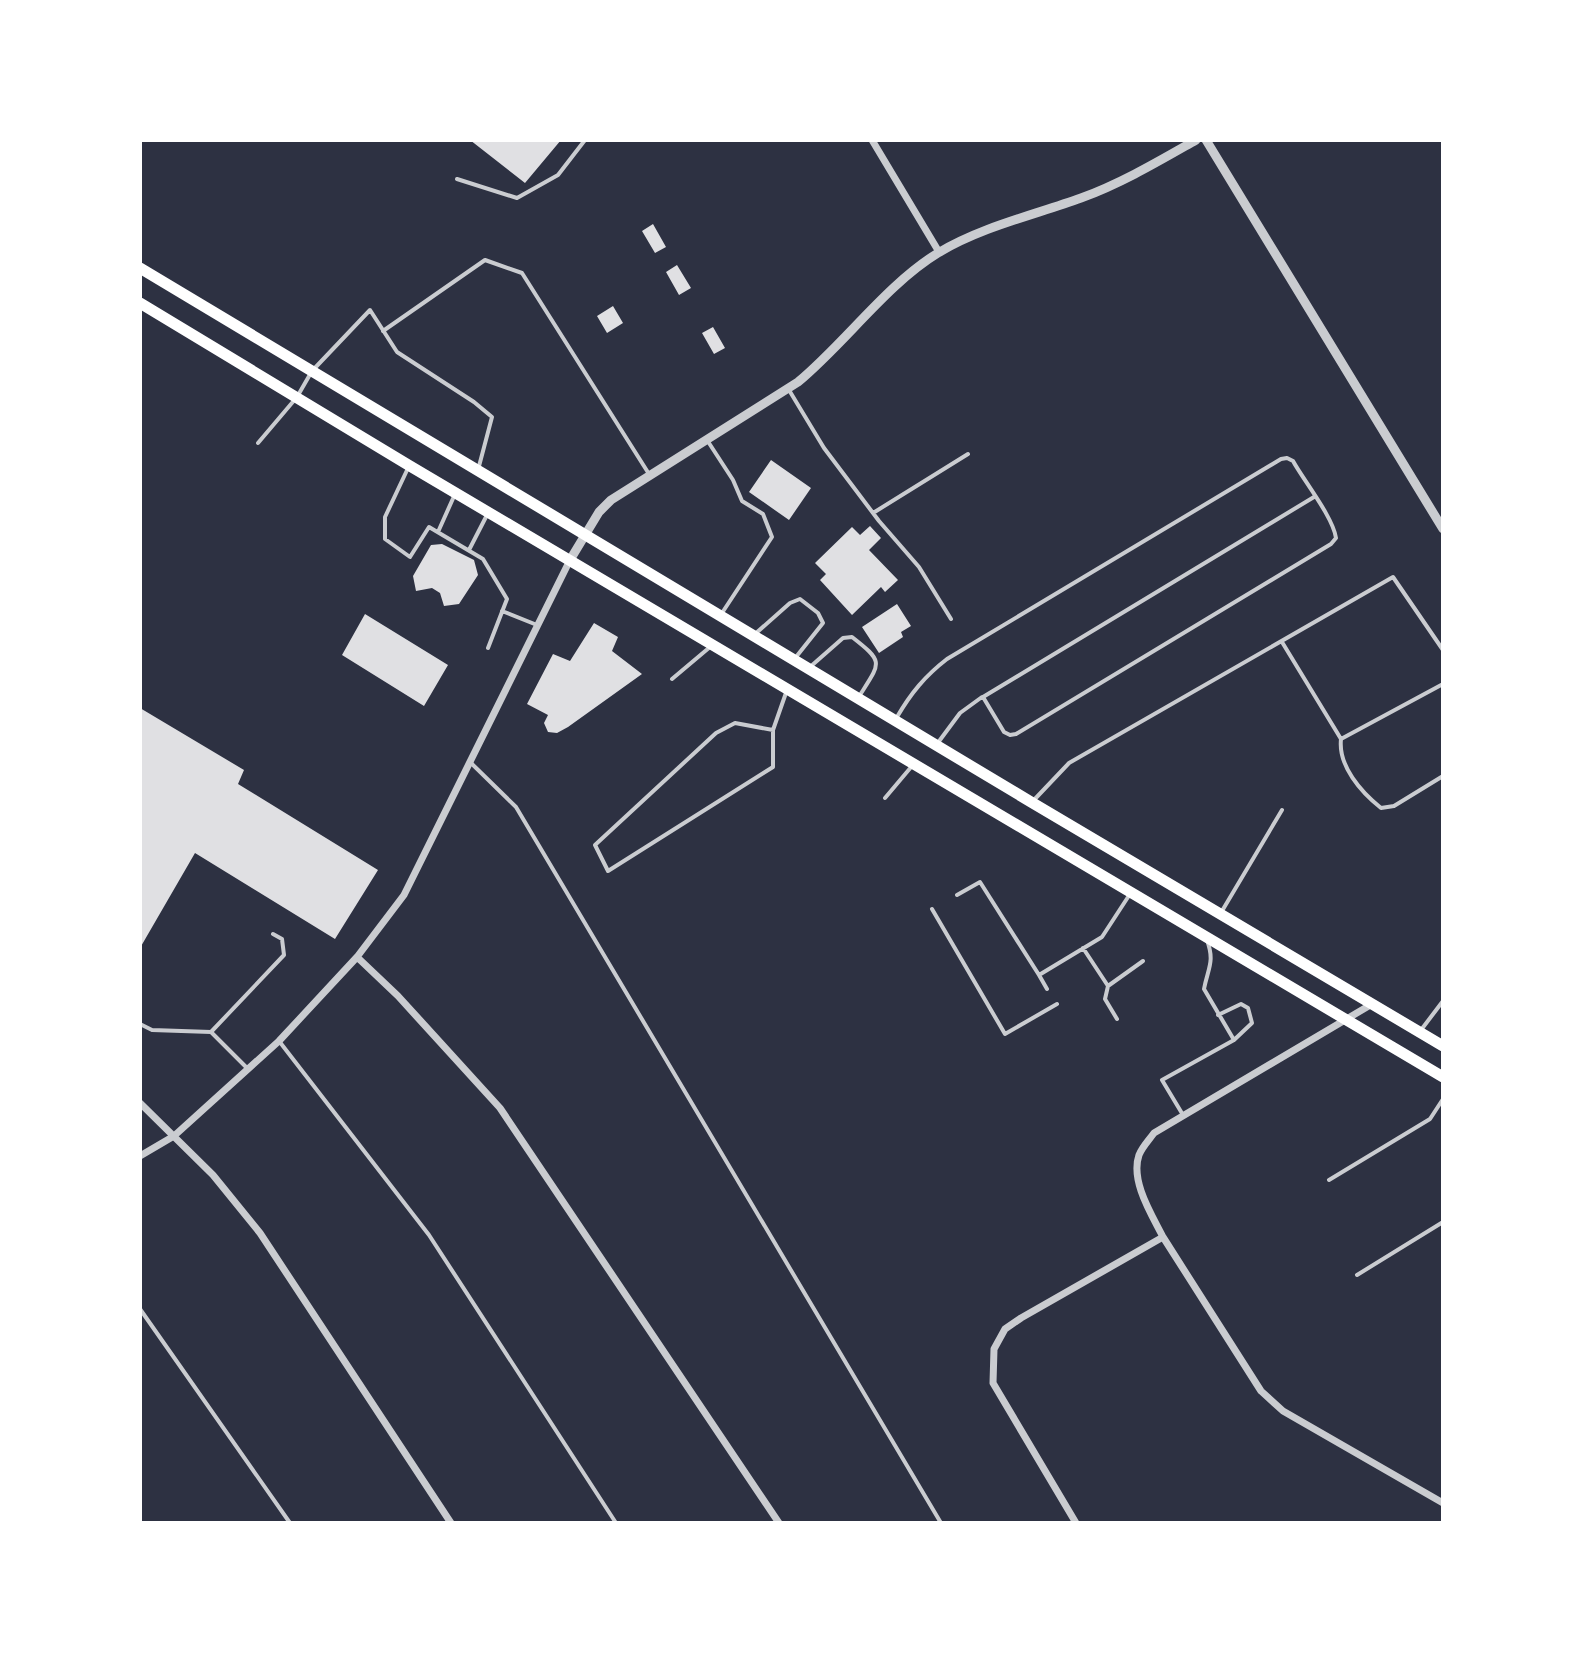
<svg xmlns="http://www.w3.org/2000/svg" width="1583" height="1663" font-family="'Source Sans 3',sans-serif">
  <rect width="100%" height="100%" fill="#2d3142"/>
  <!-- building -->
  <path fill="#e0e0e3" d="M 470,140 L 561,140 L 525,183 Z
    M 653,224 L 666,247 L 655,253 L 642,231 Z
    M 677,265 L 691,288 L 679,295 L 666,272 Z
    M 613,306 L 623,323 L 607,333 L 597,316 Z
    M 713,327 L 725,348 L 714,354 L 702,333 Z
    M 771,460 L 811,488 L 789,520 L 749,492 Z
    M 870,526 L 881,538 L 869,550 L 898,580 L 885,592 L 881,587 L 852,615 L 820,580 L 826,574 L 815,563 L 852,527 L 860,535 Z
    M 442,544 L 474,560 L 478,575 L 459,604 L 444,606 L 440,593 L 432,588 L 416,591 L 413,576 L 431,545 Z
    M 897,604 L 911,626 L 901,632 L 903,637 L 879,653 L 862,627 Z
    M 365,614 L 448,665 L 424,706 L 342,655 Z
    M 594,623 L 618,637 L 612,651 L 642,674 L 568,727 L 557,733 L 548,732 L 544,723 L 548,715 L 527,704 L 553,654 L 570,661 Z
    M 140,708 L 244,770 L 238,784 L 378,870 L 335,939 L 195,853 L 140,948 Z"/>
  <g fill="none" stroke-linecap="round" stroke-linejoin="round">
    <!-- service -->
    <path stroke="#caccd0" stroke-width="4" d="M 457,179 L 517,198 L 558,175 L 585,140
      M 383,331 L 485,260 L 522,273 L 649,474
      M 789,390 L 824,448 L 879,521 L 919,567 L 951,619
      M 707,440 L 733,480 L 742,501 L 763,514 L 772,537 L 722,613
      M 258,443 L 297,397 L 312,371 L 370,310 L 397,352 L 474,402 L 492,417 L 478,470
      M 409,466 L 385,517 L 385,539 L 410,557 L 429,527 L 483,559 L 507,599 L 488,648
      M 873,513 L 968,454
      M 438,532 L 455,494
      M 469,550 L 488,513
      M 502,611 L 537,625
      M 755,634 L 790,603 L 800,599 L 818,613 L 823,623 L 796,657
      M 1282,642 L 1341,739
      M 810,667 L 843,638 L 852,637 C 884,662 881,662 860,695
      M 672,679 L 710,647
      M 1443,684 L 1341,739 C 1338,766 1361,792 1381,808 L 1394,806 L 1443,776
      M 897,717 C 911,693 925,676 947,659 L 1281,459 L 1287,458 L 1293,461 C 1304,481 1333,517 1336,538 L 1331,544 L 1016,734 L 1010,735 L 1004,732 L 983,697 L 1314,497
      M 773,730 L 735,723 L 716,733 L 595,845 L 608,871 L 773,767 L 773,730 L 787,690
      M 937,744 L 960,713 L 982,697
      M 470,762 L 516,807 L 941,1523
      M 885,798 L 912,766
      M 1033,801 L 1069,763 L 1393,577 L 1443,650
      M 957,895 L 980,882 L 1039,975 L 1102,937 L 1130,894
      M 932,909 L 1005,1034 L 1057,1004
      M 1222,911 L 1282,810
      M 1083,948 L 1108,986 L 1143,961
      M 1039,975 L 1047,989
      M 1108,986 L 1105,999 L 1117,1019
      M 1218,1015 L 1241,1004 L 1248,1008 L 1252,1023 L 1234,1040
      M 140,1024 L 152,1030 L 211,1032 L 248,1069
      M 1421,1030 L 1443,1001
      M 211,1032 L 284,955 L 282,939 L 273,934
      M 279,1041 L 429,1235 L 616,1523
      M 1183,1115 L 1162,1080 L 1234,1040 L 1204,989 C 1208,968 1215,962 1207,940
      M 1329,1180 L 1430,1119 L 1443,1099
      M 1357,1275 L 1443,1222
      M 140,1309 L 290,1523"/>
    <!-- minor -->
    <path stroke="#caccd0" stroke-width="7" d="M 872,140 L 939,252
      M 357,957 L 398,996 L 500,1108 L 779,1523
      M 1372,1004 L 1154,1133 C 1149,1140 1142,1147 1139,1155 C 1130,1181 1152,1215 1163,1237 L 1261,1391 L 1283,1411 L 1443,1503
      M 140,1103 L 213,1175 L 260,1233 L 451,1523
      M 140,1156 L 174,1136 L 279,1041 L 357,957 L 404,895 L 570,560
      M 1076,1523 L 993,1383 L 994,1349 L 1005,1329 L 1021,1318 L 1163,1237"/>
    <!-- tertiary -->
    <path stroke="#caccd0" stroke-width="9" d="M 1206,140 L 1443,529
      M 570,560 L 599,512 L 611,500 L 798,382 C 845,343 887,284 938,253 C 981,227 1034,215 1081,198 C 1122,183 1159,161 1196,140"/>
    <!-- primary -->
    <path stroke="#fff" stroke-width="11" d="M 140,268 L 1031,802 L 1443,1046
      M 140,303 L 410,466 L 1443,1077"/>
  </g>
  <!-- border -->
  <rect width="1583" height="1663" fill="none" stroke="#ffffff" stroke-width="284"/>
</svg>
